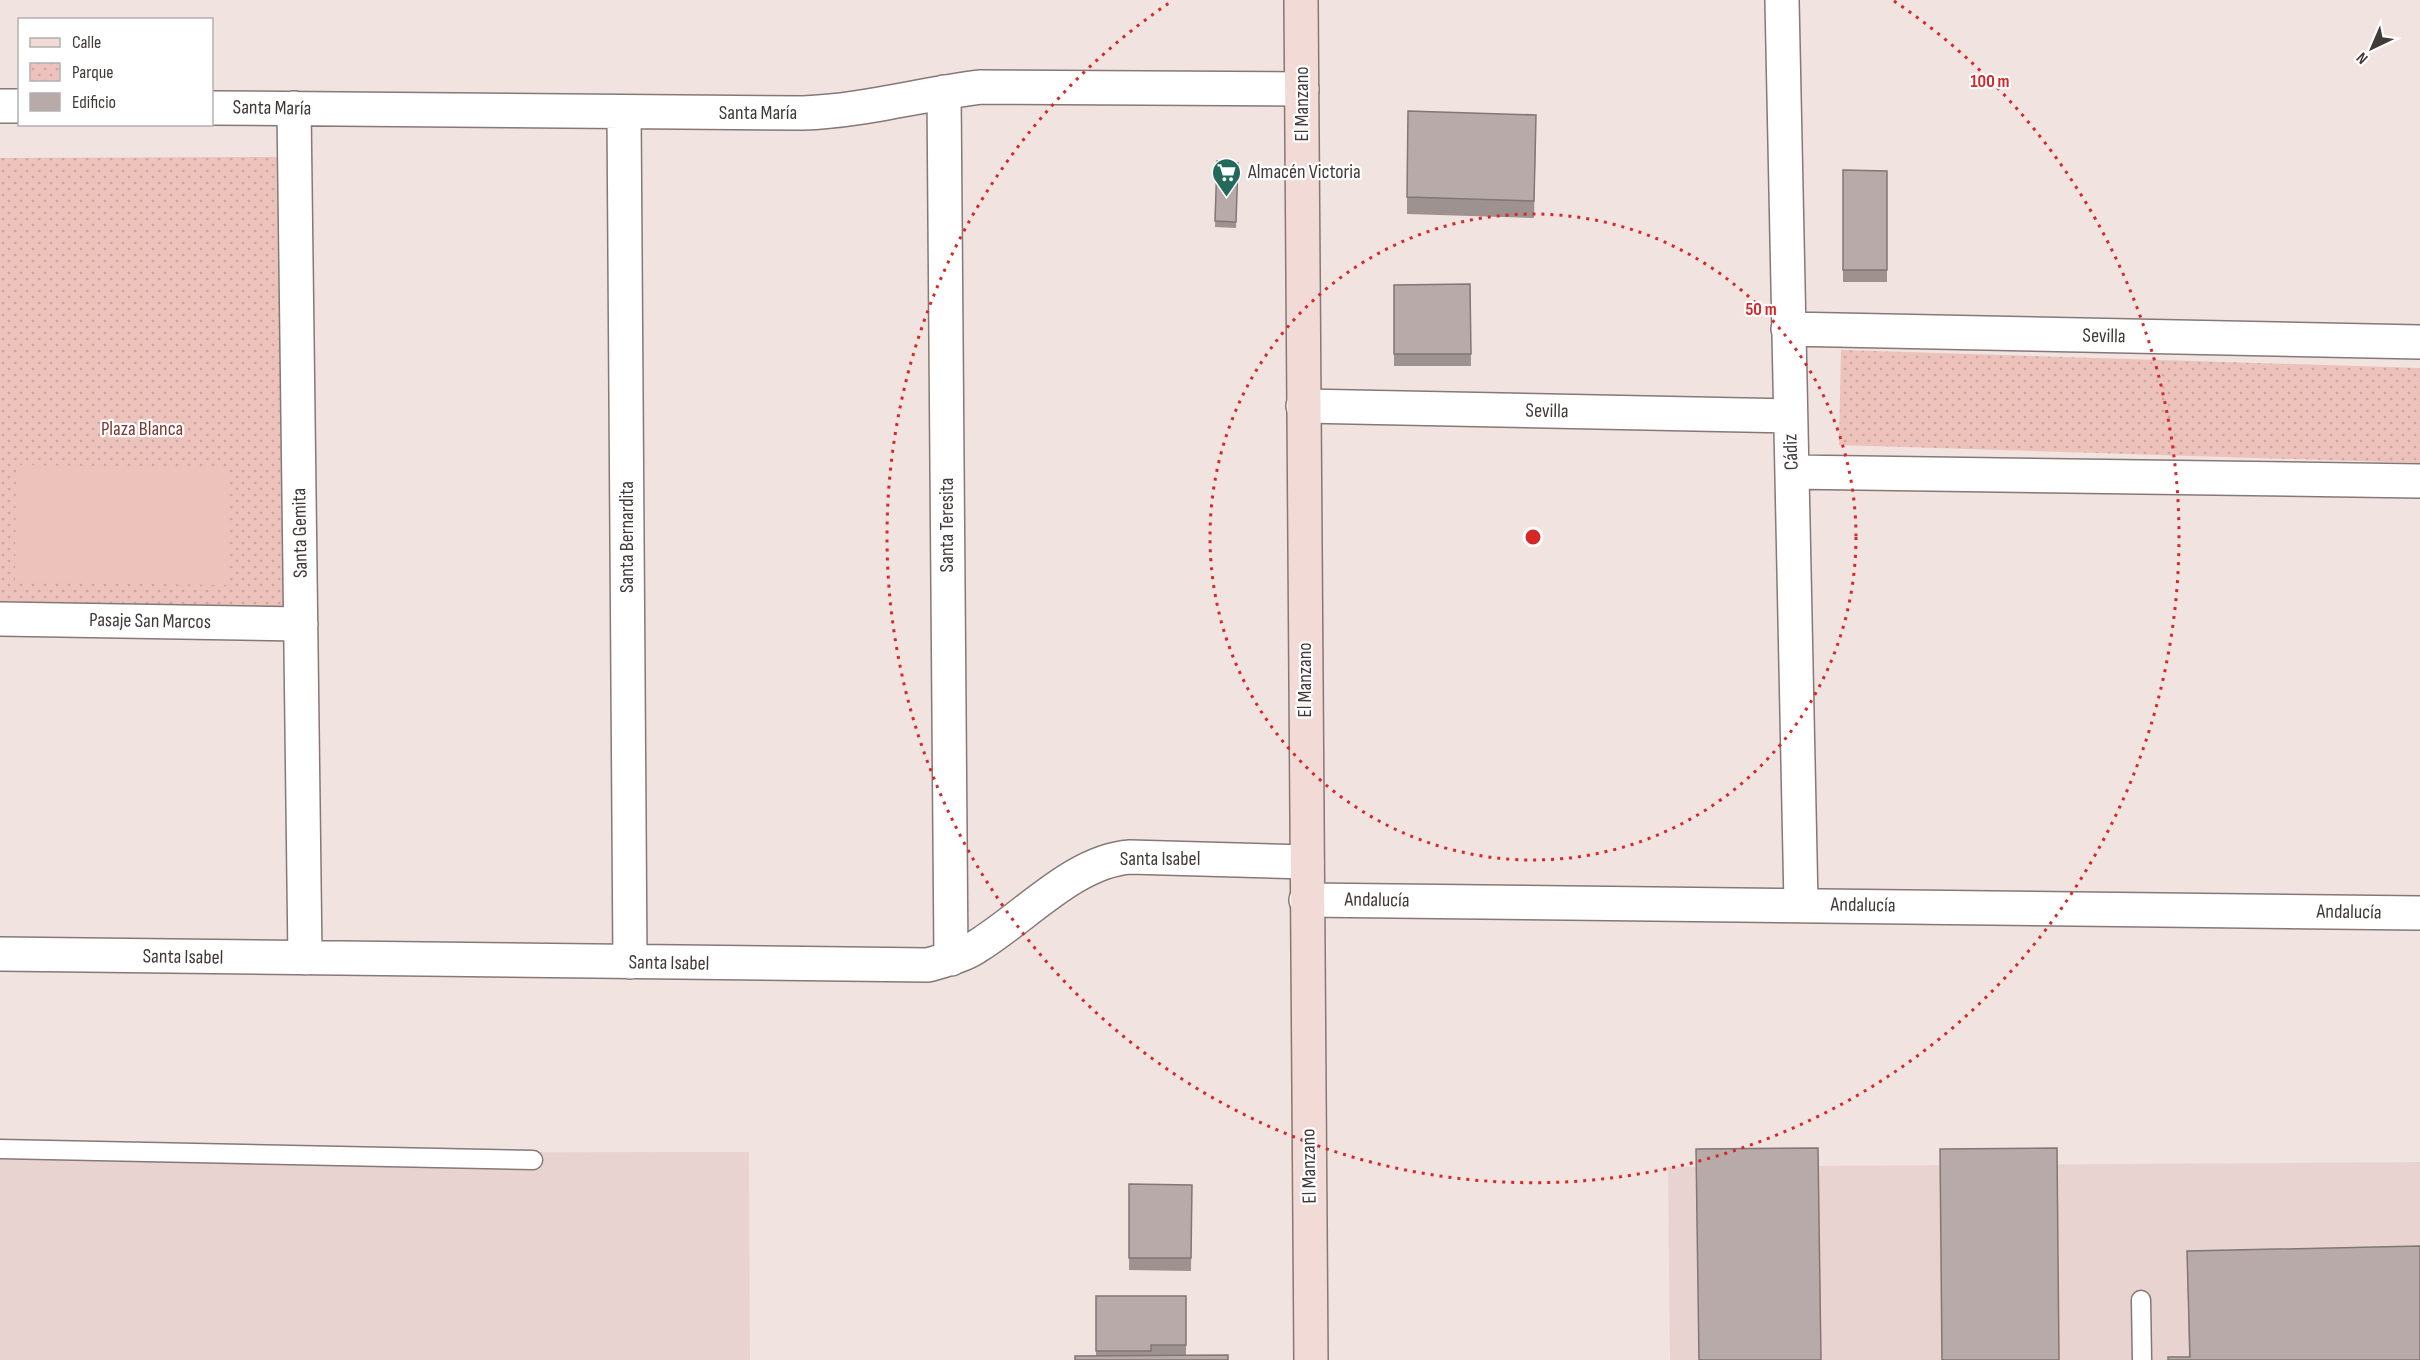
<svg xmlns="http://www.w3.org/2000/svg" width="2420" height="1360" font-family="'Sofia Sans Condensed',sans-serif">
  <defs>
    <pattern id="park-dots" width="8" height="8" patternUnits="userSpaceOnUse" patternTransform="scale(1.5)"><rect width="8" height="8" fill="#ecc2bb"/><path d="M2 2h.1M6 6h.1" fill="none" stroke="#cba7a2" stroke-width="1.8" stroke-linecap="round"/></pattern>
  </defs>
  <rect width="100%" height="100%" fill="#f1e3e0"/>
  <!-- built -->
  <path fill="#e9d3d0" d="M 749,1152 L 750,1360 L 0,1360 L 0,1153 Z
    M 2420,1162 L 2420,1360 L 1670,1360 L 1668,1167 Z"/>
  <!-- park -->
  <path fill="url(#park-dots)" d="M 282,157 L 286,607 L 0,608 L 0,158 Z
    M 1841,350 L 2420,368 L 2420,463 L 1839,445 Z"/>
  <!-- pitch -->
  <path fill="#ecc2bb" d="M 16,465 L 229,468 L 227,585 L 15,582 Z"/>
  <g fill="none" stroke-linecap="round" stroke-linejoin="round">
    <defs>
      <path id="lane" d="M 0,1149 L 533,1160
        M 2141,1300 L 2142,1360"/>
      <path id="street" d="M 1782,0 L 1801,904
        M 944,92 L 951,959
        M 0,106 L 20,106
        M 212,108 L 803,113 C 863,111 921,94 981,87 L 1302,89
        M 294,108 L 305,958
        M 624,112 L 630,962
        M 1788,329 L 2420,342
        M 1303,406 L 1790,416
        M 1792,472 L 2420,481
        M 0,619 L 301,624
        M 1306,900 L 2420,913
        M 0,954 L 928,965 C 945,960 962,956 976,947 C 1024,918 1074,861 1130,857 L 1307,862"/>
      <path id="secondary" d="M 1301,0 L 1311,1360"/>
    </defs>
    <!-- lane casing -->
    <use href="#lane" stroke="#857876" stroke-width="21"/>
    <!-- street casing -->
    <use href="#street" stroke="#857876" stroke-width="36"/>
    <!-- secondary casing -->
    <use href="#secondary" stroke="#857876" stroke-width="36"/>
    <!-- lane -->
    <use href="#lane" stroke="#fff" stroke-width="18"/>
    <!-- street -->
    <use href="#street" stroke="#fff" stroke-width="33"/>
    <!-- secondary -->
    <use href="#secondary" stroke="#f2dad6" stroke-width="33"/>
  </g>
  <!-- wall -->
  <path fill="#9e9290" d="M 1536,132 L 1534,218 L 1407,214 L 1407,197 Z
    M 1217,161 L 1238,163 L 1236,228 L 1215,227 Z
    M 1843,170 L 1887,171 L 1887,282 L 1843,282 Z
    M 1470,284 L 1471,366 L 1394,366 L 1394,285 Z
    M 1129,1184 L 1192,1185 L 1191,1271 L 1129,1270 Z
    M 2187,1251 L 2420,1360 L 2189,1357 Z
    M 1096,1296 L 1186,1296 L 1186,1356 L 1096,1356 Z"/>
  <!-- building -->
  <path fill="#b8aaa8" stroke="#817776" stroke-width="1.5" d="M 1408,111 L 1536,115 L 1534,201 L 1407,197 Z
    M 1217,161 L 1238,163 L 1236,222 L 1215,221 Z
    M 1843,170 L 1887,171 L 1887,270 L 1843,270 Z
    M 1470,284 L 1471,354 L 1394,354 L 1394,285 Z
    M 1818,1148 L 1821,1360 L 1699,1360 L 1696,1149 Z
    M 2057,1148 L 2059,1360 L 1942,1360 L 1940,1149 Z
    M 1129,1184 L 1192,1185 L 1191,1258 L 1129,1258 Z
    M 2420,1246 L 2420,1360 L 2168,1360 L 2168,1357 L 2190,1357 L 2187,1251 Z
    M 1096,1296 L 1186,1296 L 1186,1345 L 1151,1345 L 1151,1351 L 1096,1351 Z
    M 1228,1355 L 1228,1360 L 1075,1360 L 1075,1356 Z"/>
  <!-- distance rings -->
  <g fill="none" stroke="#d62828" stroke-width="3" stroke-dasharray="3 6">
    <circle cx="1533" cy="537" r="323"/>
    <path d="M1894 1A646 646 0 1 1 1172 1"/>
  </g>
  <!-- icons -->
  <defs>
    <symbol id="supermarket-pin" viewBox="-11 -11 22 30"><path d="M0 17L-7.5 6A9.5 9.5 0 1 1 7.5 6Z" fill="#23695c" stroke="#fff"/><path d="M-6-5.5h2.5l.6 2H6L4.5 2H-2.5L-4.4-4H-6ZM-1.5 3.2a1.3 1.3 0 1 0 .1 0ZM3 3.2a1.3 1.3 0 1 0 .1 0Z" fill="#fff"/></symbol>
  </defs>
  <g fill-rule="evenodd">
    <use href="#supermarket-pin" x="1210" y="156" width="33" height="45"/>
  </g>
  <g text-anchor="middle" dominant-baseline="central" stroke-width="4.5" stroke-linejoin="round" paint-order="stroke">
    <!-- street labels -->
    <g font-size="20" fill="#403a39" stroke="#fff">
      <text transform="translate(1302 104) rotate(-90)">El Manzano</text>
      <text transform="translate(272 108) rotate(1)">Santa María</text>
      <text x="758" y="113">Santa María</text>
      <text transform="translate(2104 336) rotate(1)">Sevilla</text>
      <text transform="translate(1547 411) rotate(1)">Sevilla</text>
      <text transform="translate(1791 452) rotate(-92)">Cádiz</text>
      <text transform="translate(947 525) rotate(-90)">Santa Teresita</text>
      <text transform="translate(300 533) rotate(-91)">Santa Gemita</text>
      <text transform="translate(627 537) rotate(-90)">Santa Bernardita</text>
      <text transform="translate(150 621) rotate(1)">Pasaje San Marcos</text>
      <text transform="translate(1305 680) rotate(-90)">El Manzano</text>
      <text x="1160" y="859">Santa Isabel</text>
      <text transform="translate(1377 900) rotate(1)">Andalucía</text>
      <text transform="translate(1863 905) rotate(1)">Andalucía</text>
      <text transform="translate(2349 912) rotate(1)">Andalucía</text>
      <text transform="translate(183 957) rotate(1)">Santa Isabel</text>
      <text transform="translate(669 963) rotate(1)">Santa Isabel</text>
      <text transform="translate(1309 1166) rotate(-91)">El Manzano</text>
    </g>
    <!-- poi labels -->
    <g font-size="20" fill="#403a39" stroke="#fff" text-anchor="start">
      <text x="1248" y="172">Almacén Victoria</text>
    </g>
    <!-- park labels -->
    <g font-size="20" fill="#7d372e" stroke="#fff">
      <text x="142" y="429">Plaza Blanca</text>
    </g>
  </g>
  <circle cx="1533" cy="537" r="9" fill="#d62828" stroke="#fff" stroke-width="3"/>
  <g font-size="18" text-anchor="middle" font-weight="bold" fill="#d62828" stroke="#fff" stroke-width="4.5" stroke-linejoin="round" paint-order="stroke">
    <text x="1990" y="87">100 m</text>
    <text x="1761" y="315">50 m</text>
  </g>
  <!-- legend -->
  <rect x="18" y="18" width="195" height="108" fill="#ffffff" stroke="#b3b0b0" stroke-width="1.5"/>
  <rect x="30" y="38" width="30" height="9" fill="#f2dad6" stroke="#b3b0b0" stroke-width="1.5"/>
  <text x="72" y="48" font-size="18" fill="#403a39">Calle</text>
  <rect x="30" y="63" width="30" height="18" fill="url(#park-dots)" stroke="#b3b0b0" stroke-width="1.5"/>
  <text x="72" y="78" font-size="18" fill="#403a39">Parque</text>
  <rect x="30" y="93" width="30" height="18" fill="#b8aaa8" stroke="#b3b0b0" stroke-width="1.5"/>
  <text x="72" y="108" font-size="18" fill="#403a39">Edificio</text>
  <!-- north arrow -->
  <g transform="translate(2372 48) rotate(224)" stroke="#ffffff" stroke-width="4.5" paint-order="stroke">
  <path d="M0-4.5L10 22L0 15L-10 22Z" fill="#403a39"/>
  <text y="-9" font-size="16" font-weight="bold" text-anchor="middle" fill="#403a39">N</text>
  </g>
</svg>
